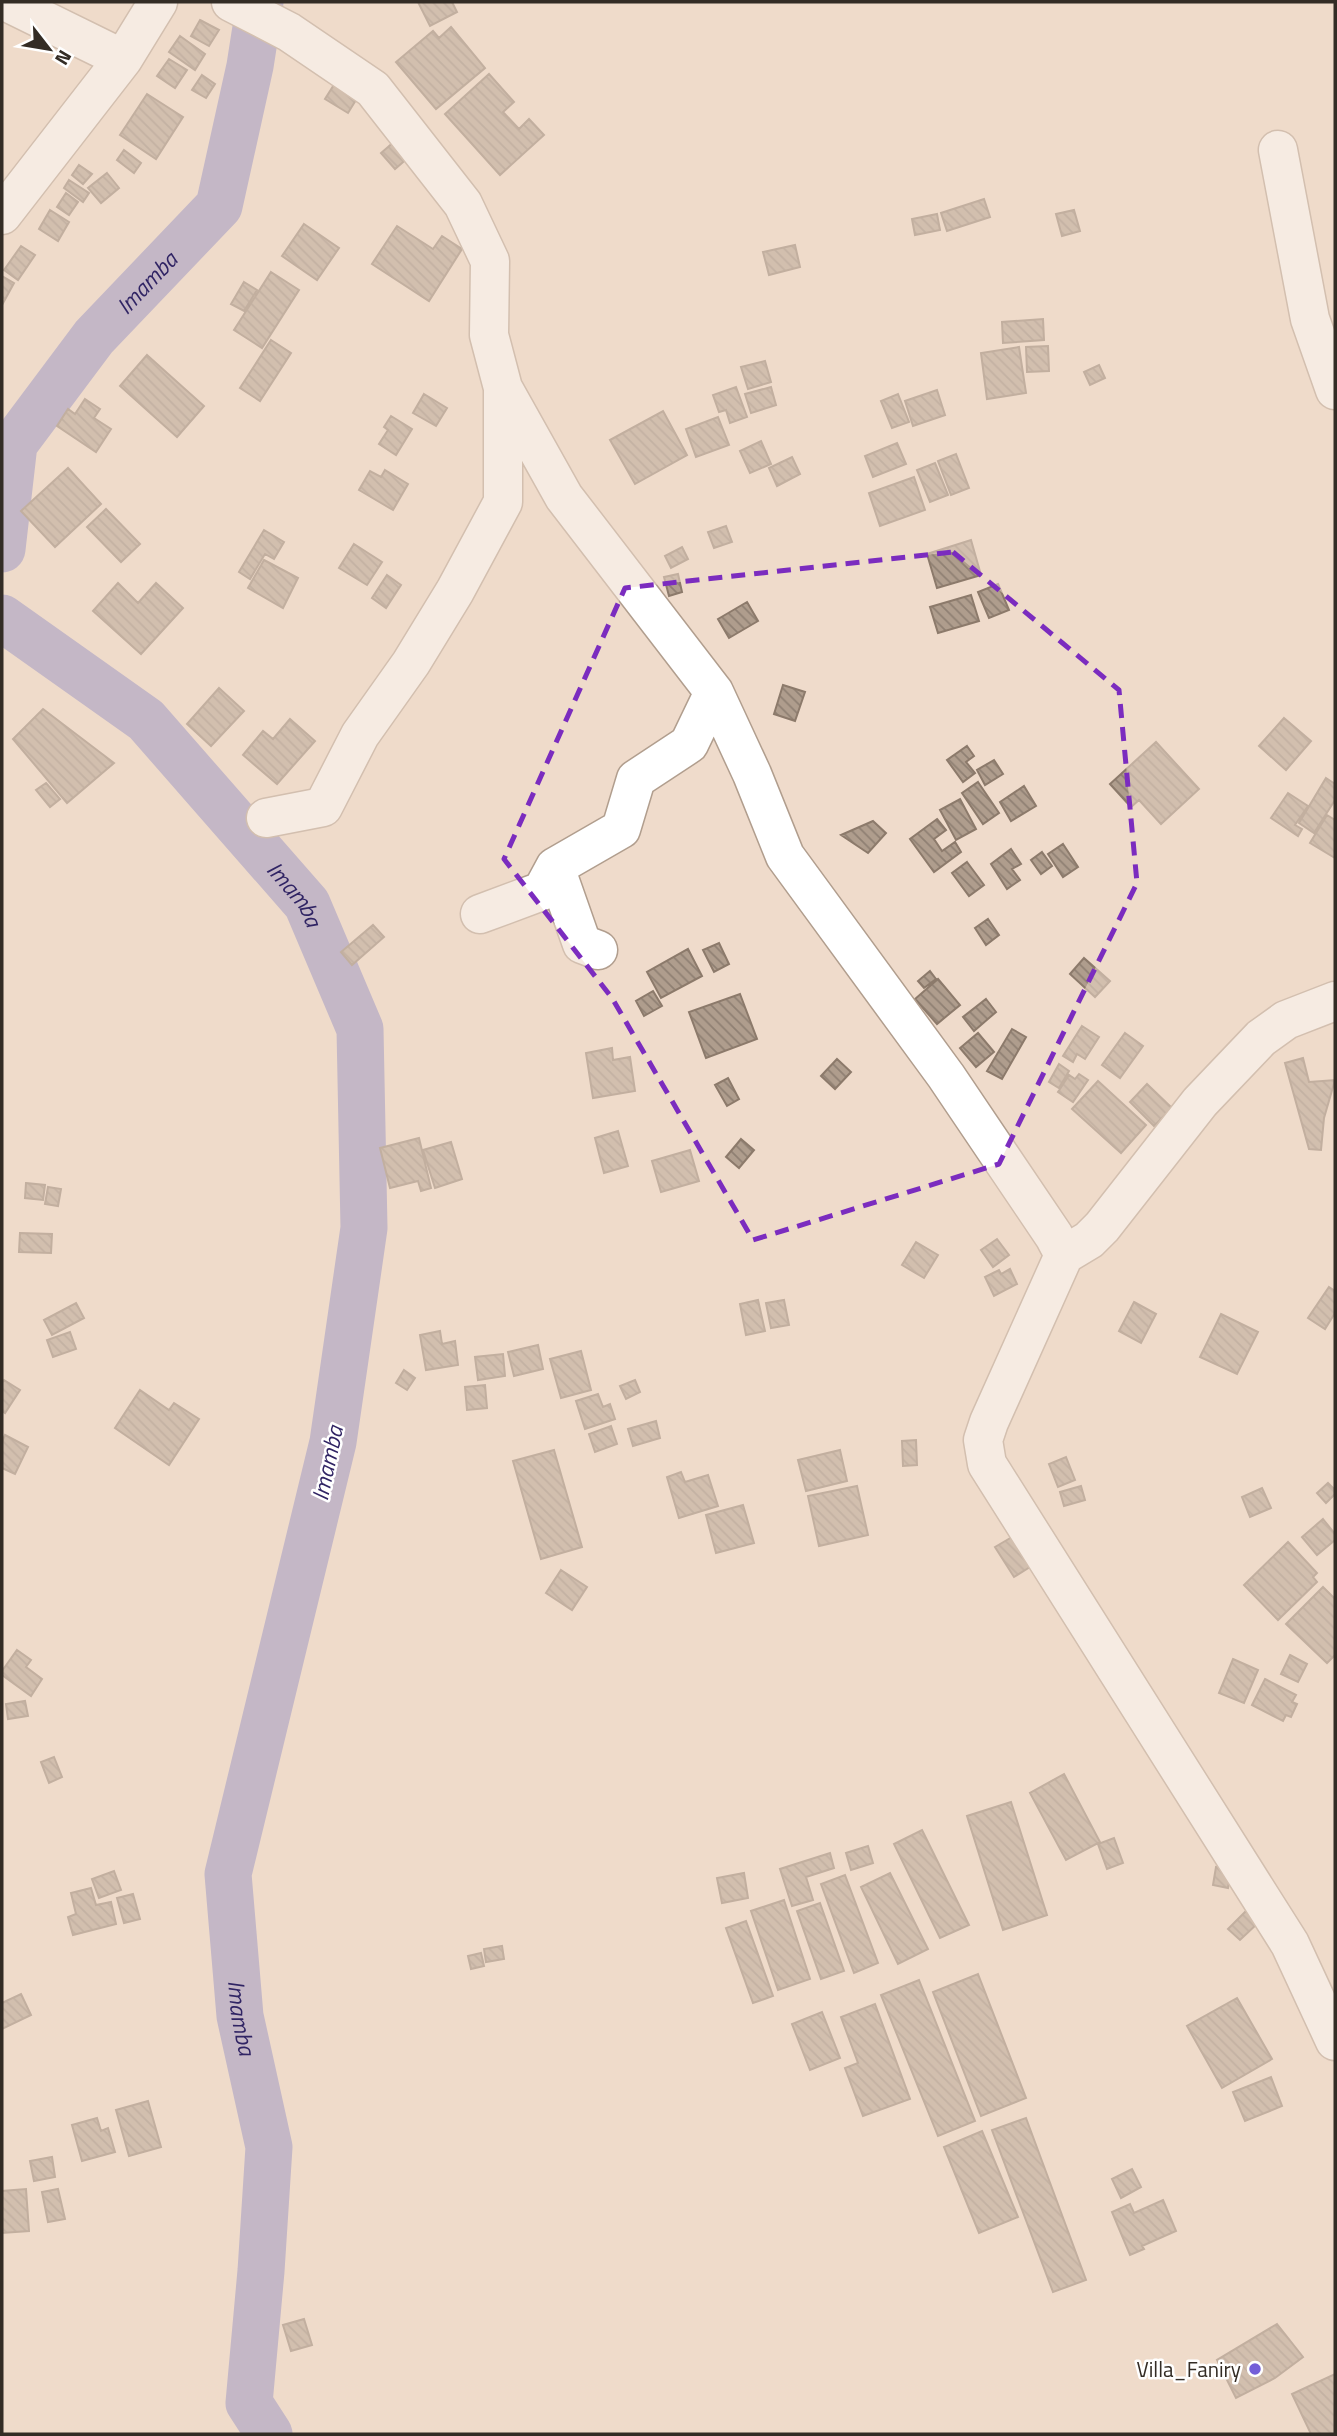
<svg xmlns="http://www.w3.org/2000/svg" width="1337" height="2436" font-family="'Titillium Web',sans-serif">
  <defs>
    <pattern id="building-back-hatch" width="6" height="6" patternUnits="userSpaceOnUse" patternTransform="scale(1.75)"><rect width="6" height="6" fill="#af9d8d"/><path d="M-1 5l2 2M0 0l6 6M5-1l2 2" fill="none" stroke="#8f8073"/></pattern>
  </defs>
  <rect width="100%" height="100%" fill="#efdbcb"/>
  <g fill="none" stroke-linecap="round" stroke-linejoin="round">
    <!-- river -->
    <g stroke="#908cc1" stroke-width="47">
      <path id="s1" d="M 2,549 L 14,444 L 94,337 L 219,206 L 250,66 L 260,2"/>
      <path id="s2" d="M 2,618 L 146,720 L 307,904 L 360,1029 L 364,1228 L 333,1442 L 228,1874 L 240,2016 L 269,2147 L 261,2271 L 249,2403 L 269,2434"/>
    </g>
  </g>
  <!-- building -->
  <path fill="url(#building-back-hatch)" stroke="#8c7a6b" stroke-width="2" d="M 418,2 L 452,2 L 457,12 L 430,26 Z
    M 200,20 L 219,30 L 209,46 L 191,36 Z
    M 451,27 L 485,68 L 436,109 L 396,62 L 433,31 L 439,38 Z
    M 180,36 L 205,54 L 195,70 L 169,52 Z
    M 169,59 L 187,70 L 175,88 L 157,76 Z
    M 489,74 L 514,102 L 503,112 L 519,129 L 529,119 L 544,135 L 500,175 L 445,114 Z
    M 202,75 L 215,84 L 206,98 L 192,90 Z
    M 337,80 L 359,95 L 348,113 L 325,99 Z
    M 147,94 L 183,117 L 156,159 L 120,135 Z
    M 395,141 L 409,157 L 395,169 L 381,153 Z
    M 124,150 L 141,163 L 134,173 L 117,160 Z
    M 79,165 L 92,174 L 83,184 L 72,175 Z
    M 107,173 L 119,188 L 101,203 L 88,188 Z
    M 69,180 L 89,193 L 83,202 L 64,188 Z
    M 66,193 L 78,202 L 69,215 L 57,207 Z
    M 984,199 L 990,217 L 947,231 L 941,213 Z
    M 50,210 L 69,222 L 58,241 L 39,229 Z
    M 1074,210 L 1080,231 L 1062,236 L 1056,214 Z
    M 937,214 L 940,230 L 915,235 L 912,219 Z
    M 304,224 L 339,248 L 317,280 L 282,256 Z
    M 397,226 L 433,249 L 442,236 L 462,249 L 429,301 L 372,264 Z
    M 795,245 L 800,267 L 769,275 L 763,252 Z
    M 21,246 L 35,255 L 18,280 L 4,270 Z
    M 271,272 L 299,290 L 262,348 L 234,330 Z
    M 2,276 L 14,283 L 2,305 Z
    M 244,282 L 257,290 L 244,311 L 231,304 Z
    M 1043,319 L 1044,340 L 1003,343 L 1002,322 Z
    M 271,340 L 291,353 L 260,401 L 240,388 Z
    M 1048,346 L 1049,371 L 1027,372 L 1026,347 Z
    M 1019,347 L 1026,393 L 987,399 L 981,353 Z
    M 147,355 L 204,406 L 177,437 L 120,386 Z
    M 765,361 L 771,382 L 748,389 L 741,367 Z
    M 1099,365 L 1105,378 L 1090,385 L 1084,372 Z
    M 736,387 L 747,417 L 730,423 L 726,410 L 719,412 L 713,395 Z
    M 771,387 L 776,405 L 751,413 L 745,394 Z
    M 937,390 L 945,415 L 913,426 L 905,401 Z
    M 424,394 L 447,408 L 436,426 L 413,413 Z
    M 898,394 L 909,422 L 892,428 L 881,401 Z
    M 85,399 L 100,409 L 94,418 L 111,429 L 96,452 L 57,426 L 68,409 L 75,414 Z
    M 663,411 L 687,455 L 635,484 L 610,440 Z
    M 391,416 L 412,429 L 396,455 L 379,444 L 388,430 L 384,427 Z
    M 718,417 L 729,445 L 696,457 L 686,429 Z
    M 761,441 L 771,464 L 750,473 L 740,451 Z
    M 897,443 L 906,464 L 873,477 L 865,456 Z
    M 956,454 L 969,488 L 951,495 L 938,461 Z
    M 792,457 L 800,474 L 777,486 L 769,468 Z
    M 935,463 L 948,495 L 930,502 L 917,470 Z
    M 68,468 L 101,504 L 55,547 L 21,511 Z
    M 385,470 L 408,484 L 393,510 L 359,490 L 370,471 L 381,477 Z
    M 914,477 L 925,510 L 880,526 L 869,493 Z
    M 106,509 L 140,544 L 121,562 L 87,527 Z
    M 726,526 L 732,542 L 714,548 L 708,532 Z
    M 264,530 L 284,542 L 274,559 L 265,554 L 250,579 L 239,572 Z
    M 971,540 L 981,575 L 937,588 L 927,554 Z
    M 354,544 L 382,562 L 367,585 L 339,568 Z
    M 682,547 L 688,559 L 671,568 L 665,556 Z
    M 264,560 L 298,578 L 283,608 L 248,588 Z
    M 678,574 L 682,592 L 669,596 L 664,577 Z
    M 387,575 L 401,585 L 386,608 L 372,598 Z
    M 118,583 L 138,603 L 156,583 L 183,608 L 141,654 L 93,611 Z
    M 998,584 L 1009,610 L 989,618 L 978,592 Z
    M 971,595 L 979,621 L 938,633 L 930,607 Z
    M 747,602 L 758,621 L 729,638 L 718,619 Z
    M 783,685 L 805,692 L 795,721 L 774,714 Z
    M 219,688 L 244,711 L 211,746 L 187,724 Z
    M 43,709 L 114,763 L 67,803 L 13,739 Z
    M 1284,718 L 1311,741 L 1286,770 L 1259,746 Z
    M 290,719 L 315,741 L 277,784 L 243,755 L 263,731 L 273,739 Z
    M 1156,742 L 1199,789 L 1161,824 L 1139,800 L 1131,807 L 1110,784 Z
    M 967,746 L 974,756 L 966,762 L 975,773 L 963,782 L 947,760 Z
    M 994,760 L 1003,774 L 985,785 L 977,770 Z
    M 1326,778 L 1335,784 L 1335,800 L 1314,833 L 1299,823 Z
    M 978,782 L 999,813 L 983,824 L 962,793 Z
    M 46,783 L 60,799 L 50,807 L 36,790 Z
    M 1024,786 L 1036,806 L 1011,821 L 1000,802 Z
    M 1288,793 L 1308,806 L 1295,825 L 1302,829 L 1298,836 L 1271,818 Z
    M 960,799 L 976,829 L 956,840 L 940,810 Z
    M 1327,815 L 1335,820 L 1335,858 L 1310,843 Z
    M 937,819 L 946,830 L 934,839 L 942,851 L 955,842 L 961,852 L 934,872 L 910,839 Z
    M 873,821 L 886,833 L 868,853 L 841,835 Z
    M 1063,844 L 1078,867 L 1063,877 L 1048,854 Z
    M 1011,849 L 1021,864 L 1012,869 L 1020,880 L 1007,889 L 991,864 Z
    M 1042,852 L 1052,866 L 1041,874 L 1031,860 Z
    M 967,862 L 984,885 L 969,896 L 952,873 Z
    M 988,919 L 999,935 L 986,945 L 975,928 Z
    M 373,925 L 384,937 L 352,965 L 341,952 Z
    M 719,943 L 729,964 L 714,972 L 703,950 Z
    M 688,949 L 702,976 L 661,998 L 647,972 Z
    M 1084,958 L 1110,981 L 1095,997 L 1070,974 Z
    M 930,971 L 936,979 L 924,988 L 918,981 Z
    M 938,979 L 960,1005 L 937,1024 L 915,999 Z
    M 653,991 L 662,1006 L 644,1016 L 636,1001 Z
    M 740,994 L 757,1039 L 706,1058 L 689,1012 Z
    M 986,999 L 996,1012 L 974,1031 L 963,1017 Z
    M 1082,1026 L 1099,1037 L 1085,1059 L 1077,1054 L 1073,1062 L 1063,1056 Z
    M 1012,1029 L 1026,1037 L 1002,1079 L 987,1071 Z
    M 978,1033 L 994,1052 L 976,1067 L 960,1048 Z
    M 1125,1033 L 1143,1046 L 1120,1078 L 1102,1065 Z
    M 612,1048 L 613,1060 L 630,1057 L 635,1091 L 593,1098 L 586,1053 Z
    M 1303,1058 L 1309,1082 L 1335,1080 L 1324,1118 L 1321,1150 L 1309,1149 L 1285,1063 Z
    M 837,1059 L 851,1072 L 835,1089 L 821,1076 Z
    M 1059,1064 L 1069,1071 L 1059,1088 L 1049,1082 Z
    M 1079,1074 L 1088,1080 L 1073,1102 L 1058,1092 L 1069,1075 L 1075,1079 Z
    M 728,1078 L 739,1099 L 727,1106 L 715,1085 Z
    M 1098,1081 L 1146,1125 L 1121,1153 L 1072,1109 Z
    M 1147,1084 L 1172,1108 L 1154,1126 L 1130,1102 Z
    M 618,1131 L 628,1166 L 604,1173 L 595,1138 Z
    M 419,1138 L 431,1188 L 421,1191 L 418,1181 L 390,1188 L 380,1148 Z
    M 741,1139 L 754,1150 L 739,1168 L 726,1157 Z
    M 451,1142 L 462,1179 L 435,1188 L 423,1150 Z
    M 690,1150 L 699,1181 L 661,1192 L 652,1161 Z
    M 26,1183 L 45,1185 L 43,1200 L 25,1198 Z
    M 48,1187 L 61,1189 L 58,1206 L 45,1204 Z
    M 20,1233 L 52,1234 L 51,1253 L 19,1252 Z
    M 997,1239 L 1009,1255 L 993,1267 L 981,1250 Z
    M 916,1242 L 938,1255 L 924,1278 L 902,1265 Z
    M 1010,1269 L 1017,1284 L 994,1296 L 985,1277 L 999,1270 L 1001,1274 Z
    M 1329,1287 L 1335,1291 L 1335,1313 L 1325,1329 L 1308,1318 Z
    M 758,1300 L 765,1331 L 746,1335 L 740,1304 Z
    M 784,1300 L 789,1325 L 771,1328 L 766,1303 Z
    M 1134,1302 L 1156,1314 L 1141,1343 L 1119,1331 Z
    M 76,1303 L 84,1318 L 52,1335 L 44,1320 Z
    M 1221,1314 L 1258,1332 L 1237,1374 L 1200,1357 Z
    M 440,1331 L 442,1344 L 455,1341 L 458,1365 L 426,1370 L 420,1335 Z
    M 70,1332 L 76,1349 L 53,1357 L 47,1340 Z
    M 538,1345 L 543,1369 L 514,1376 L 508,1352 Z
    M 581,1351 L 591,1390 L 561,1398 L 550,1359 Z
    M 503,1354 L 505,1376 L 478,1380 L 475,1357 Z
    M 404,1370 L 415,1378 L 407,1390 L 396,1383 Z
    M 4,1380 L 20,1390 L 5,1413 L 2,1411 L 2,1383 Z
    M 635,1380 L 640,1392 L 626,1399 L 620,1386 Z
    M 485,1385 L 487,1408 L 467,1410 L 465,1387 Z
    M 140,1390 L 169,1410 L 174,1403 L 199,1419 L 169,1465 L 115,1428 Z
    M 598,1394 L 603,1407 L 610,1404 L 615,1419 L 585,1429 L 576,1401 Z
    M 656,1421 L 660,1438 L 633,1446 L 628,1429 Z
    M 611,1426 L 617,1444 L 595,1452 L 589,1434 Z
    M 5,1435 L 28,1447 L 15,1474 L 2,1468 L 2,1442 Z
    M 916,1440 L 917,1465 L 903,1466 L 902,1441 Z
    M 554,1450 L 582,1547 L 541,1559 L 513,1461 Z
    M 840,1450 L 847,1481 L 806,1491 L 798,1460 Z
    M 1066,1457 L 1075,1480 L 1058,1487 L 1049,1464 Z
    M 681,1472 L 685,1482 L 708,1475 L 718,1506 L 679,1518 L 667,1477 Z
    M 1328,1483 L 1335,1490 L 1335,1494 L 1326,1503 L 1317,1493 Z
    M 857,1486 L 868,1535 L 819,1546 L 808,1496 Z
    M 1081,1486 L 1085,1500 L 1064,1506 L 1060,1492 Z
    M 1262,1488 L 1271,1508 L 1250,1517 L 1242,1497 Z
    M 743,1505 L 754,1543 L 716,1553 L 706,1515 Z
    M 1323,1519 L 1335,1534 L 1335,1540 L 1317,1555 L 1302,1537 Z
    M 1012,1537 L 1030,1567 L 1014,1577 L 995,1547 Z
    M 1288,1542 L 1317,1573 L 1313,1577 L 1317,1582 L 1278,1620 L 1244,1585 Z
    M 561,1570 L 587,1587 L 572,1610 L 546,1593 Z
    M 1323,1587 L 1335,1599 L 1335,1655 L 1327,1663 L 1286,1624 Z
    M 17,1650 L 31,1660 L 26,1667 L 42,1679 L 31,1696 L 2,1675 L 2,1671 Z
    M 1290,1655 L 1307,1664 L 1298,1682 L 1281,1674 Z
    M 1233,1659 L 1258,1670 L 1244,1703 L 1219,1693 Z
    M 1265,1679 L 1296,1695 L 1292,1702 L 1297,1704 L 1291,1717 L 1286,1715 L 1283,1721 L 1252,1705 Z
    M 25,1701 L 28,1716 L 8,1719 L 6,1704 Z
    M 54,1757 L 62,1777 L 49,1783 L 41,1762 Z
    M 1064,1774 L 1100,1842 L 1066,1860 L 1030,1793 Z
    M 1011,1802 L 1047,1915 L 1003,1930 L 967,1816 Z
    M 922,1830 L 969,1925 L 940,1938 L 894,1844 Z
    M 1114,1838 L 1123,1863 L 1107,1869 L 1098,1844 Z
    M 868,1846 L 873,1863 L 851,1870 L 846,1853 Z
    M 830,1853 L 834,1868 L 806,1877 L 813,1900 L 792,1906 L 780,1869 Z
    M 1216,1867 L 1231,1870 L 1228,1888 L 1213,1885 Z
    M 114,1871 L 121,1890 L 99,1898 L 92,1879 Z
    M 744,1873 L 748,1898 L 722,1903 L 717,1878 Z
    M 890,1873 L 928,1949 L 898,1964 L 861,1887 Z
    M 845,1875 L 878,1963 L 854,1973 L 821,1884 Z
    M 91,1888 L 96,1905 L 111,1902 L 116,1924 L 73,1935 L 68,1917 L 76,1914 L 71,1893 Z
    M 133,1894 L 140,1919 L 124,1923 L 117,1898 Z
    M 784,1900 L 810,1979 L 778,1990 L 751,1911 Z
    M 820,1903 L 844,1971 L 821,1979 L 797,1911 Z
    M 1246,1911 L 1258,1923 L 1240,1940 L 1228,1929 Z
    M 746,1921 L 773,1996 L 753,2003 L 726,1928 Z
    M 502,1946 L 504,1959 L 486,1962 L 484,1949 Z
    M 481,1953 L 484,1966 L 471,1969 L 468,1956 Z
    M 978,1974 L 1026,2098 L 981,2116 L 933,1992 Z
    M 919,1980 L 975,2121 L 938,2136 L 881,1995 Z
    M 21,1994 L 31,2015 L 2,2029 L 2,2003 Z
    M 1237,1998 L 1272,2059 L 1222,2088 L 1187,2026 Z
    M 875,2004 L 910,2099 L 863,2116 L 845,2068 L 858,2063 L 841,2017 Z
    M 822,2012 L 840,2058 L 810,2070 L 792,2024 Z
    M 1271,2077 L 1282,2106 L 1245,2121 L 1233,2092 Z
    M 148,2101 L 161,2147 L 129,2156 L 116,2110 Z
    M 97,2118 L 101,2131 L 108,2128 L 115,2152 L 82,2161 L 72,2125 Z
    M 1026,2118 L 1086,2280 L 1053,2292 L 992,2130 Z
    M 982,2131 L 1018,2217 L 979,2233 L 944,2147 Z
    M 52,2157 L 55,2177 L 34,2181 L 30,2161 Z
    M 1132,2169 L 1141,2187 L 1121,2198 L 1112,2179 Z
    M 26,2189 L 29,2231 L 2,2233 L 2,2191 Z
    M 58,2189 L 65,2219 L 48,2222 L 42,2192 Z
    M 1163,2200 L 1176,2231 L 1142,2246 L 1144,2249 L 1130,2255 L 1112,2212 L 1130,2204 L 1134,2213 Z
    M 304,2319 L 312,2345 L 291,2351 L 283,2325 Z
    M 1277,2324 L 1303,2357 L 1275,2378 L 1236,2398 L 1217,2360 Z
    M 1335,2374 L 1335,2434 L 1311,2434 L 1292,2394 Z"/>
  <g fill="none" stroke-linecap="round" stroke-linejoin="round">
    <defs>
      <path id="minor" d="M 7,2 L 123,59
        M 231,2 L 289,32 L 373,89 L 463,204 L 490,261 L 489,335 L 503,388 L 564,497 L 714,692 L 752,774 L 785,856 L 946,1076 L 1054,1236 L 1064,1255 L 989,1422 L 983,1440 L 987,1464 L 1290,1944 L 1335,2041
        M 1278,150 L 1310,319 L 1335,390
        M 2,215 L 123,59 L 158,2
        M 266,818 L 323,807 L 360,735 L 411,663 L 455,591 L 503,502 L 503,390
        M 480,914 L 542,891 L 555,867
        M 598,950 L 582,944 L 555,867 L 621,829 L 636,779 L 689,744 L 714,692
        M 1064,1255 L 1089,1240 L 1102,1227 L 1200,1102 L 1261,1038 L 1286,1020 L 1335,1001"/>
    </defs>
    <!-- minor casing -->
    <use href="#minor" stroke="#b19e8e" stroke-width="41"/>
    <!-- minor -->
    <use href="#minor" stroke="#fff" stroke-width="38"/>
  </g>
  <!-- marked area -->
  <path d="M0 0H1337V2436H0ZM 953,552 L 1119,690 L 1137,883 L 999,1164 L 753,1240 L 612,998 L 504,859 L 625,588 Z" fill="#efdbcb" fill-opacity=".55" fill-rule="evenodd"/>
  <path fill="none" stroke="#7b2cbf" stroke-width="5" stroke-dasharray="14 9" stroke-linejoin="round" d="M 953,552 L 1119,690 L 1137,883 L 999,1164 L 753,1240 L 612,998 L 504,859 L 625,588 Z"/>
  <!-- markers -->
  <circle fill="#735ed8" stroke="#fff" stroke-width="2.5" cx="1255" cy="2369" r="7"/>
  <g text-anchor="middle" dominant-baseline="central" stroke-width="5" stroke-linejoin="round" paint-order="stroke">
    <!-- poi labels -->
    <g font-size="21" fill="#332c25" stroke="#fff" text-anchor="end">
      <text x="1241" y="2369">Villa_Faniry</text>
    </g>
    <!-- water labels -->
    <g font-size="23" font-style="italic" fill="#302464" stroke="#fff">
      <text stroke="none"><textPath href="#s1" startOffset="315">Imamba</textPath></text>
      <text stroke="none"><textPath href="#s2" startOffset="406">Imamba</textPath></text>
      <text transform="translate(327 1463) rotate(-78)">Imamba</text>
      <text stroke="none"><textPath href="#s2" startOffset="1561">Imamba</textPath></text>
    </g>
  </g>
  <!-- border -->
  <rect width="1337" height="2436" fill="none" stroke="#332c25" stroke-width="7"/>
  <!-- north arrow -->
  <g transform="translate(49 49) rotate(121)" stroke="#ffffff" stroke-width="5" paint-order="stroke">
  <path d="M0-5L12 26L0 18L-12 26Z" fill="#332c25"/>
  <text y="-10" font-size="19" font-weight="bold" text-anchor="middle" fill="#332c25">N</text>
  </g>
</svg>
